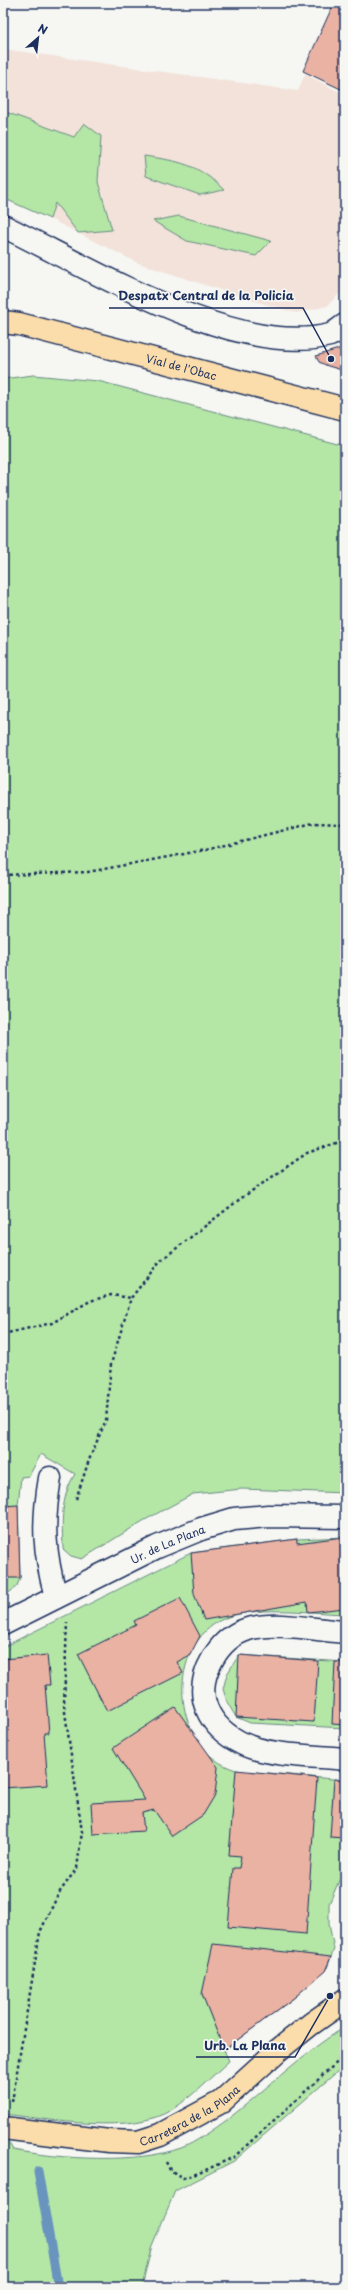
<svg xmlns="http://www.w3.org/2000/svg" width="348" height="2290" font-family="'Playpen Sans',sans-serif">
  <rect width="100%" height="100%" fill="#f6f6f2"/>
  <filter id="ink" filterUnits="userSpaceOnUse"><feTurbulence type="fractalNoise" baseFrequency=".025" numOctaves="2"/><feDisplacementMap in="SourceGraphic" scale="8" xChannelSelector="R" yChannelSelector="G"/><feConvolveMatrix kernelMatrix="1 2 1 2 8 2 1 2 1" color-interpolation-filters="sRGB"/></filter>
  <g filter="url(#ink)">
    <!-- built -->
    <path fill="#f2e2da" d="M 3,49 L 298,91 L 305,74 L 345,95 L 345,288 L 327,306 L 296,313 L 251,300 L 138,263 L 50,219 L 74,137 L 3,111 Z"/>
    <!-- green -->
    <path fill="#b4e6a6" stroke="#688a82" d="M 3,111 L 74,137 L 84,123 L 101,136 L 98,182 L 112,230 L 78,233 L 55,203 L 50,219 L 3,198 Z
      M 144,156 C 179,161 198,164 224,190 L 200,195 L 146,176 Z
      M 179,216 L 271,241 L 256,256 L 187,241 L 153,221 Z
      M 33,375 L 98,381 L 345,446 L 345,1493 L 242,1489 L 193,1494 L 143,1521 L 82,1559 L 71,1556 L 63,1549 C 62,1523 60,1498 75,1474 L 41,1454 L 29,1476 L 21,1477 L 18,1505 L 20,1578 L 17,1586 L 3,1598 L 3,379 Z
      M 345,1537 L 345,1614 C 310,1613 250,1604 219,1621 C 164,1653 173,1751 236,1770 C 245,1772 257,1772 266,1773 C 293,1775 319,1778 345,1780 L 345,1867 L 329,1904 L 329,1924 L 334,1949 L 327,1968 L 295,1997 L 224,2050 L 229,2061 C 211,2077 193,2096 173,2109 C 131,2136 51,2119 3,2114 L 3,1647 L 191,1553 L 297,1539 Z
      M 239,1655 L 345,1662 L 345,1728 L 250,1723 L 236,1717 L 227,1702 L 223,1689 L 227,1674 Z
      M 345,2027 L 345,2065 L 234,2161 L 175,2191 L 151,2249 L 142,2287 L 3,2287 L 3,2133 L 13,2150 C 59,2159 137,2164 181,2148 C 195,2143 216,2128 228,2119 C 267,2089 302,2053 345,2027 Z"/>
    <g fill="none" stroke-linecap="round" stroke-linejoin="round">
      <!-- stream -->
      <path stroke="#6994be" stroke-width="9" d="M 38,2171 L 58,2287"/>
    </g>
    <!-- building -->
    <path fill="#eab2a2" stroke="#1b2f5e" d="M 334,3 L 345,3 L 345,91 L 303,71 Z
      M 345,347 L 345,371 L 328,366 L 319,362 L 316,356 Z
      M 18,1505 L 20,1578 L 3,1578 L 3,1506 Z
      M 343,1537 L 345,1554 L 345,1608 L 308,1612 L 307,1602 L 204,1620 L 194,1594 L 191,1553 L 297,1539 L 297,1543 Z
      M 180,1598 L 200,1636 L 190,1655 L 177,1662 L 183,1673 L 107,1711 L 78,1654 L 136,1625 L 134,1621 Z
      M 47,1655 L 50,1685 L 45,1685 L 49,1733 L 44,1733 L 48,1785 L 3,1788 L 3,1659 Z
      M 239,1655 L 318,1661 L 314,1722 L 236,1717 Z
      M 335,1662 L 345,1662 L 345,1725 L 332,1724 Z
      M 175,1707 L 218,1767 L 215,1795 L 203,1815 L 172,1836 L 154,1810 L 142,1813 L 144,1831 L 93,1834 L 91,1803 L 145,1800 L 113,1748 Z
      M 236,1770 L 317,1778 L 306,1934 L 228,1927 L 233,1868 L 239,1868 L 241,1856 L 229,1855 Z
      M 334,1779 L 345,1780 L 345,1838 L 330,1837 Z
      M 213,1944 L 331,1957 L 325,1971 L 295,1997 L 224,2050 L 202,1994 Z"/>
    <g fill="none" stroke-linecap="round" stroke-linejoin="round">
      <defs>
        <g id="minor">
          <path d="M 3,226 C 87,266 236,359 330,335 C 335,333 340,328 345,325"/>
          <path d="M 50,1478 C 42,1525 44,1552 56,1597"/>
          <path id="s1" d="M 3,1624 L 157,1547 L 201,1529 L 234,1519 L 268,1516 L 345,1517"/>
          <path d="M 345,1632 C 316,1630 276,1621 248,1629 C 232,1634 220,1645 212,1660 C 192,1695 208,1727 243,1744 C 268,1756 316,1756 345,1759"/>
        </g>
        <g id="major">
          <path id="s2" d="M 3,2128 L 109,2141 L 138,2142 L 160,2135 L 221,2102 L 277,2051 L 311,2024 L 345,2000"/>
        </g>
        <g id="highway">
          <path id="s3" d="M 3,322 L 19,324 L 345,409"/>
        </g>
      </defs>
      <!-- minor casing -->
      <use href="#minor" stroke="#1b2f5e" stroke-width="25"/>
      <!-- major casing -->
      <use href="#major" stroke="#1b2f5e" stroke-width="25"/>
      <!-- highway casing -->
      <use href="#highway" stroke="#1b2f5e" stroke-width="25"/>
      <!-- path -->
      <path stroke="#1b2f5e" stroke-width="2.5" stroke-dasharray="3 3" stroke-linecap="butt" d="M 3,875 L 88,872 L 205,850 L 313,823 L 345,824
        M 3,1334 L 52,1323 L 90,1301 L 111,1295 L 131,1298
        M 76,1499 L 89,1460 L 106,1420 L 111,1364 L 131,1298 L 160,1261 L 240,1199 L 307,1153 L 345,1140
        M 12,2102 L 40,1932 L 59,1893 L 77,1868 L 82,1832 L 64,1705 L 67,1622
        M 166,2162 L 170,2170 L 183,2178 L 199,2173 L 234,2157 L 345,2055"/>
      <!-- minor -->
      <use href="#minor" stroke="#f6f6f2" stroke-width="22"/>
      <!-- major -->
      <use href="#major" stroke="#fbddab" stroke-width="22"/>
      <!-- highway -->
      <use href="#highway" stroke="#fbddab" stroke-width="22"/>
    </g>
  </g>
  <g text-anchor="middle" dominant-baseline="central" stroke-width="3.5" stroke-linejoin="round" paint-order="stroke">
    <!-- street labels -->
    <g font-size="11" fill="#1b2f5e" stroke="#f6f6f2">
      <text stroke="none"><textPath href="#s3" startOffset="184">Vial de l'Obac</textPath></text>
      <text stroke="none"><textPath href="#s1" startOffset="183">Ur. de La Plana</textPath></text>
      <text stroke="none"><textPath href="#s2" startOffset="194">Carretera de la Plana</textPath></text>
    </g>
  </g>
  <!-- callouts -->
  <path fill="none" stroke="#1b2f5e" stroke-width="1.5" d="M331 359L303 308H109M330 1996L295 2057H196"/>
  <g fill="#1b2f5e" stroke="#f6f6f2" stroke-width="1.5">
    <circle cx="331" cy="359" r="4"/>
    <circle cx="330" cy="1996" r="4"/>
  </g>
  <g font-size="12" text-anchor="middle" font-weight="bold" fill="#1b2f5e" stroke="#f6f6f2" stroke-width="3.5" stroke-linejoin="round" paint-order="stroke">
    <text x="206" y="300">Despatx Central de la Policia</text>
    <text x="245" y="2050">Urb. La Plana</text>
  </g>
  <!-- margin -->
  <rect width="348" height="2290" fill="none" stroke="#f6f6f2" stroke-width="16"/>
  <rect x="8" y="8" width="332" height="2274" fill="none" stroke="#1b2f5e" stroke-width="1.5" filter="url(#ink)"/>
  <!-- north arrow -->
  <g transform="translate(38 38) rotate(28)" stroke="#f6f6f2" stroke-width="3" paint-order="stroke">
  <path d="M0-3L7 15L0 10L-7 15Z" fill="#1b2f5e"/>
  <text y="-6" font-size="11" font-weight="bold" text-anchor="middle" fill="#1b2f5e">N</text>
  </g>
</svg>
